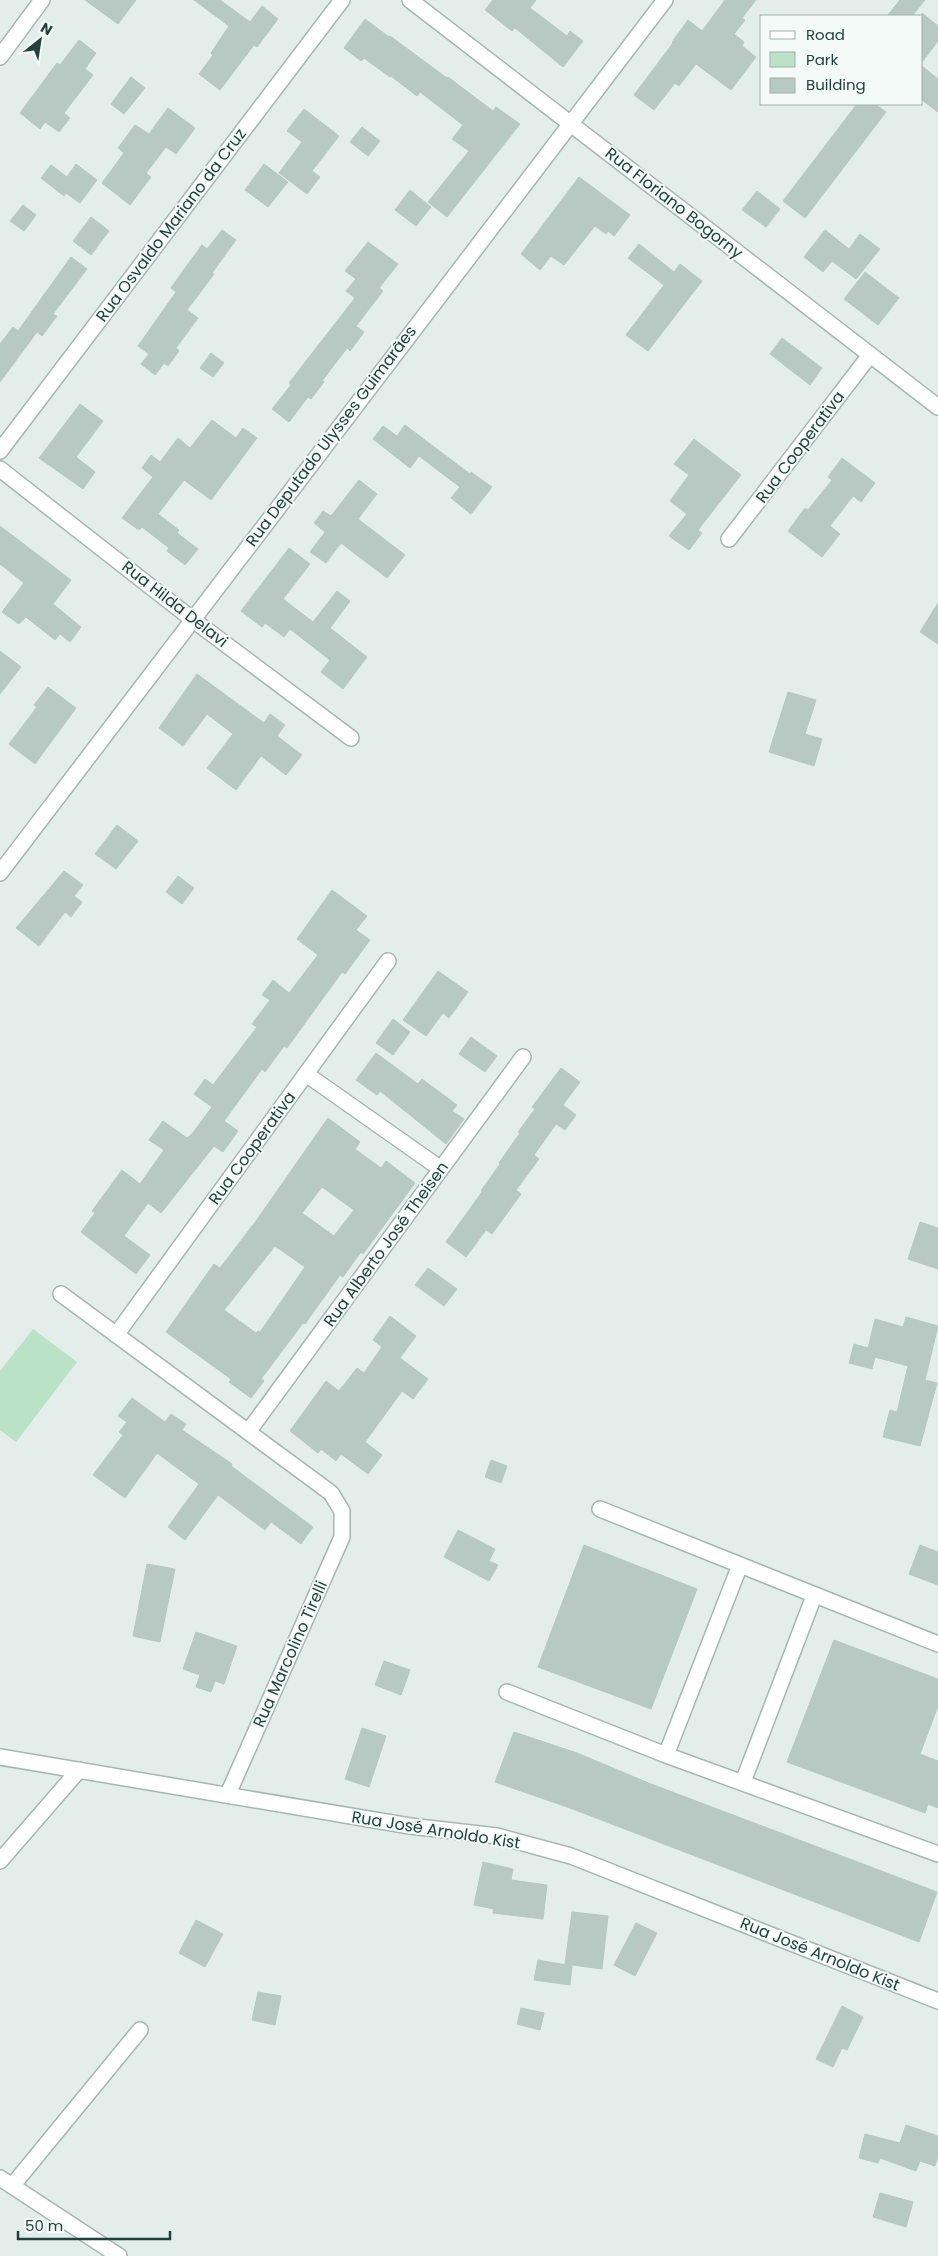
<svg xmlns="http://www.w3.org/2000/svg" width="938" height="2256" font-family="Poppins,sans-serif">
  <rect width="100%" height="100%" fill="#e3eeea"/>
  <!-- green -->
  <path fill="#b9e2c7" d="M 33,1329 L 77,1362 L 16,1442 L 0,1430 L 0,1371 Z"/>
  <!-- building -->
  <path fill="#b8c9c3" stroke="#b4c9c2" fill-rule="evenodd" d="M 85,0 L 136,0 L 118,24 Z
    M 194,0 L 220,0 L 250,22 L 262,6 L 278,19 L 257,47 L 254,45 L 220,90 L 199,74 L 213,55 L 211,53 L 229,26 Z
    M 493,0 L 536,0 L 530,8 L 567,36 L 570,31 L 583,41 L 563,67 L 515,28 L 512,31 L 485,10 Z
    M 725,0 L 756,0 L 742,18 L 745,20 L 734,34 L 744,42 L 742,46 L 756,57 L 731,90 L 696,64 L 679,86 L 675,83 L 654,110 L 634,95 L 673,43 L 672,42 L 688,20 L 702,31 Z
    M 900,0 L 925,0 L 912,16 L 887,16 Z
    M 922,13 L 938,26 L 938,41 L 922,62 Z
    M 365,19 L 389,37 L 390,36 L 447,78 L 448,77 L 493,111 L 496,107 L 520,124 L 447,217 L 428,202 L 469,151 L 452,139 L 463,125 L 420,92 L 417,96 L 391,76 L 390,77 L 364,58 L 361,61 L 344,48 Z
    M 79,40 L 96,53 L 85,69 L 93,75 L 64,113 L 70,118 L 59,132 L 45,122 L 40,129 L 20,113 L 57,63 L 60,65 Z
    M 922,66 L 938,79 L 938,112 L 922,100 Z
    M 131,77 L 145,88 L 124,114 L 111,104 Z
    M 857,104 L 875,104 L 886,112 L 805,218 L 783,201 Z
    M 168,108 L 195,128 L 176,154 L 166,147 L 146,173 L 151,177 L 130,205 L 102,183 L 124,153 L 118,148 L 135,125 L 149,134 Z
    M 304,109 L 339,136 L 312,171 L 320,177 L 307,194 L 279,173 L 302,142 L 287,131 Z
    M 362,127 L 380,141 L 368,156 L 350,142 Z
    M 76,164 L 97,180 L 80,203 L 66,193 L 64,196 L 41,178 L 51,165 L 67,177 Z
    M 264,164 L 288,182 L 268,207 L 245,190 Z
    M 579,177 L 630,215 L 614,236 L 608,231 L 606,234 L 595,226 L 564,265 L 551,256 L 540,270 L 521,254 Z
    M 410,190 L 431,207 L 416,226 L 395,210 Z
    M 757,191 L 780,209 L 766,227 L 742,210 Z
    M 23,205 L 36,215 L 24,231 L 10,221 Z
    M 91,217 L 109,231 L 91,255 L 73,241 Z
    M 222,230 L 236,240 L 212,273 L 214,274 L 187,310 L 198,318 L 176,348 L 179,351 L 168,366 L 164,363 L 155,375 L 141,364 L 149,354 L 138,346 L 176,292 L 171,288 L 185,268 L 202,245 L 207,249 Z
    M 825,230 L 849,249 L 860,234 L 880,249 L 856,279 L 832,261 L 823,272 L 804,257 Z
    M 368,242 L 398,264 L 379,288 L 383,291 L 356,326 L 364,332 L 350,351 L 347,348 L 322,381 L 324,382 L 311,399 L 308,397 L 289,422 L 272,409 L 291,385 L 289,383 L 306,361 L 355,298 L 346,291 L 356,279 L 345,271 Z
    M 639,244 L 674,272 L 680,264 L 702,281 L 648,351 L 626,335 L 664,285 L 628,258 Z
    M 71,257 L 87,269 L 53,314 L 57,316 L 42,336 L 37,332 L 0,382 L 0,344 L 13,327 L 18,331 Z
    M 865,272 L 899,298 L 878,325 L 844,299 Z
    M 782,338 L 822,368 L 810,385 L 770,354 Z
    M 211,353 L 224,363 L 213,377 L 200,368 Z
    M 80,404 L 103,421 L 76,457 L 95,472 L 83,489 L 39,458 Z
    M 212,420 L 236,438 L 243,428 L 257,438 L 211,500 L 184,480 L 158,514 L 179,530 L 177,533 L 198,549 L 185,565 L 167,551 L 169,548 L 142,527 L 139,530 L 122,518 L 153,477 L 142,468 L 151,455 L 160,462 L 178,438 L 190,448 Z
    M 405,425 L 470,474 L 471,472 L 492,487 L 471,514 L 451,498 L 460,487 L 419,456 L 410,468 L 373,439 L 383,426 L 397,436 Z
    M 694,439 L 741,475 L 698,530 L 702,533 L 689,550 L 669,536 L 687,514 L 670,501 L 689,475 L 674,464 Z
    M 842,458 L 875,483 L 861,502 L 853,496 L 830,526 L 840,534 L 822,557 L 788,531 L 805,508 L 808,510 L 832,480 L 828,477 Z
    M 359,480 L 377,494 L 358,519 L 405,555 L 387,578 L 341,543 L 326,563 L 310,552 L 325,532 L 314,523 L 323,511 L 331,516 Z
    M 0,526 L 71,580 L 53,604 L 81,627 L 70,642 L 60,634 L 55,640 L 26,617 L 19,624 L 2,612 L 24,583 L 0,564 Z
    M 289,548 L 310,564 L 283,599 L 313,622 L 337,591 L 350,601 L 330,628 L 367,657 L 343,689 L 321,672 L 330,660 L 290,629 L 284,637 L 265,623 L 262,627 L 241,611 Z
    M 938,603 L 938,644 L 920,632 Z
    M 0,651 L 21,667 L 0,694 Z
    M 197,674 L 264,723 L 270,714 L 285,725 L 277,736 L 302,755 L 286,775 L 261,756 L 236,790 L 207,768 L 233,734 L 207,714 L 183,746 L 159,728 Z
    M 48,687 L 76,708 L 35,764 L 9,744 L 37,707 L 34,705 Z
    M 788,692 L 816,700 L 805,734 L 822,739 L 814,766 L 769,752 Z
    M 117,825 L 138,841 L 116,869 L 95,854 Z
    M 64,871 L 83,885 L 74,896 L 82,902 L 71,917 L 65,912 L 39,946 L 16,928 Z
    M 178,876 L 194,888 L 182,904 L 166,892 Z
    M 332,890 L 367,916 L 356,930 L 370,940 L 345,974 L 342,972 L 287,1048 L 284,1046 L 265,1072 L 262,1069 L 224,1121 L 238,1131 L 223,1152 L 214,1146 L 161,1213 L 148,1203 L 124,1236 L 150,1255 L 136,1274 L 81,1232 L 95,1213 L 92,1211 L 122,1170 L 140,1184 L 164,1150 L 149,1140 L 163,1121 L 187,1138 L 192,1134 L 212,1107 L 194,1094 L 205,1079 L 213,1085 L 257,1027 L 252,1024 L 270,1000 L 262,995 L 273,980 L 289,993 L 318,955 L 297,939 Z
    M 438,971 L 468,992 L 449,1018 L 443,1013 L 426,1036 L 403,1020 Z
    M 393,1019 L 410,1032 L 393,1055 L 376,1043 Z
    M 471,1037 L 497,1056 L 485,1072 L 459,1054 Z
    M 376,1053 L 418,1084 L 422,1079 L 457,1105 L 452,1111 L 464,1119 L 446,1144 L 380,1091 L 377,1095 L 356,1080 Z
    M 561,1068 L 580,1082 L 563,1105 L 576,1115 L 565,1130 L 556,1124 L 534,1155 L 539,1159 L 516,1190 L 521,1194 L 492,1234 L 486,1230 L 466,1257 L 446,1242 L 482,1192 L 481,1191 L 500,1164 L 499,1163 L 520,1133 L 518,1132 L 535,1109 L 532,1107 Z
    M 328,1118 L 360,1142 L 355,1149 L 381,1168 L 386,1161 L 415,1183 L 363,1254 L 361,1252 L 343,1277 L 340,1275 L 305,1324 L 303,1323 L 261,1379 L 264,1381 L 251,1398 L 229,1382 L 231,1379 L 166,1332 L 214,1264 L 220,1268 L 256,1221 ZM 322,1187 L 354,1210 L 334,1236 L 302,1213 ZM 275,1246 L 305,1267 L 260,1332 L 258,1331 L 256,1333 L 224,1310 Z
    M 920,1222 L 938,1228 L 938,1269 L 908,1259 Z
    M 428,1268 L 457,1289 L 444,1306 L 415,1285 Z
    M 390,1316 L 416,1336 L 400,1358 L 428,1379 L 413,1399 L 402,1391 L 365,1442 L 382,1455 L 368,1474 L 341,1454 L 336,1461 L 321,1449 L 318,1453 L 290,1431 L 326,1381 L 339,1391 L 357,1368 L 364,1373 L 382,1347 L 373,1340 Z
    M 906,1317 L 938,1326 L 925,1380 L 937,1383 L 920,1446 L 883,1437 L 890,1410 L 897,1412 L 908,1366 L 875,1357 L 872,1369 L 849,1363 L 854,1344 L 868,1348 L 875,1319 L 903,1327 Z
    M 132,1398 L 165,1422 L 171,1414 L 186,1424 L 182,1430 L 232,1464 L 231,1466 L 313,1527 L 301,1544 L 271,1522 L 265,1530 L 218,1495 L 185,1540 L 168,1527 L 199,1484 L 157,1453 L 125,1498 L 93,1475 L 123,1435 L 119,1432 L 127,1422 L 118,1416 Z
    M 491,1460 L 507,1466 L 501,1483 L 485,1477 Z
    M 458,1530 L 495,1549 L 489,1561 L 498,1565 L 489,1581 L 444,1557 Z
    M 584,1545 L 697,1589 L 651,1709 L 538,1667 Z
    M 920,1545 L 938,1552 L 938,1585 L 909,1574 Z
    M 147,1564 L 175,1569 L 160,1642 L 133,1636 Z
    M 196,1632 L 237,1646 L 224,1684 L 215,1681 L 211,1692 L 196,1687 L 200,1675 L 183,1669 Z
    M 834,1640 L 938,1679 L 938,1706 L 920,1754 L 938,1761 L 938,1808 L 928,1804 L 925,1813 L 787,1762 Z
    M 384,1661 L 410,1670 L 401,1695 L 375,1685 Z
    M 362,1728 L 386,1736 L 369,1787 L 345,1779 Z
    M 514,1732 L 577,1753 L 651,1784 L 937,1892 L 919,1942 L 570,1808 L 495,1782 Z
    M 483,1862 L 513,1869 L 511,1880 L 547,1885 L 543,1919 L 493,1913 L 494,1909 L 474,1905 Z
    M 572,1912 L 608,1916 L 602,1969 L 565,1964 Z
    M 196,1920 L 223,1934 L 205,1967 L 179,1953 Z
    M 636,1923 L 657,1933 L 635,1976 L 614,1965 Z
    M 538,1960 L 572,1966 L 570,1985 L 534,1980 Z
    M 258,1992 L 281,1996 L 275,2025 L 252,2020 Z
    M 842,2006 L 863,2017 L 847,2050 L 842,2048 L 833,2067 L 816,2059 Z
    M 521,2008 L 544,2013 L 540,2030 L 517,2024 Z
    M 906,2125 L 938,2136 L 938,2156 L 935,2166 L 920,2161 L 916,2171 L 880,2158 L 878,2163 L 859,2158 L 865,2134 L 900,2143 Z
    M 880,2193 L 913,2202 L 906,2227 L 873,2217 Z"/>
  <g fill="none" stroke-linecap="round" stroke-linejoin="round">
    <defs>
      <path id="minor" d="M 410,0 L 938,407
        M 0,57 L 42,0
        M 0,451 L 342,0
        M 0,469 L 192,619 L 351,738
        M 729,539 L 870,355
        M 0,873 L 665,0
        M 306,1074 L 441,1169
        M 61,1294 L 331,1493 L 342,1511 L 342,1537 L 228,1794
        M 116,1335 L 388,961
        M 248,1432 L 523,1057
        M 600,1509 L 938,1644
        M 507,1692 L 666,1755 L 938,1854
        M 666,1755 L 740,1565
        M 743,1782 L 814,1596
        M 0,1861 L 79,1770
        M 0,2178 L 119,2256
        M 12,2186 L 140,2030"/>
      <path id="tertiary" d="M 0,1757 L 410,1826 L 497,1836 L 571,1856 L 938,2001"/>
    </defs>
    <!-- minor casing -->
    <use href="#minor" stroke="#a5b7b2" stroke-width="18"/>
    <!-- tertiary casing -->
    <use href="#tertiary" stroke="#a5b7b2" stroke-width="18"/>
    <!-- minor -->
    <use href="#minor" stroke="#fff" stroke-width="15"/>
    <!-- tertiary -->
    <use href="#tertiary" stroke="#fff" stroke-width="15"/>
  </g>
  <g text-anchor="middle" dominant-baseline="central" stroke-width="4" stroke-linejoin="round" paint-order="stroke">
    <!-- street labels -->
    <g font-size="16" fill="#20423b" stroke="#f4faf7">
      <text transform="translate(674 203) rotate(38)">Rua Floriano Bogorny</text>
      <text transform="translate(171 225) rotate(-53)">Rua Osvaldo Mariano da Cruz</text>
      <text transform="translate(331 436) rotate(-53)">Rua Deputado Ulysses Guimarães</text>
      <text transform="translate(800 447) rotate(-53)">Rua Cooperativa</text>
      <text transform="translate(175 604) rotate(38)">Rua Hilda Delavi</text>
      <text transform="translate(252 1148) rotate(-54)">Rua Cooperativa</text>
      <text transform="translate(386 1244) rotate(-54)">Rua Alberto José Theisen</text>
      <text transform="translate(290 1654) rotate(-66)">Rua Marcolino Tirelli</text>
      <text transform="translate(436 1830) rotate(9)">Rua José Arnoldo Kist</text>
      <text transform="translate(820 1954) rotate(22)">Rua José Arnoldo Kist</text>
    </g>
  </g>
  <!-- legend -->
  <rect x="760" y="15" width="162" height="90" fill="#f4faf7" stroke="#9fb0ac"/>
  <rect x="770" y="31" width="25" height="8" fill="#ffffff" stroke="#9fb0ac"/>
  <text x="806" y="40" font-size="15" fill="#20423b">Road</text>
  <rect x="770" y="52" width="25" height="15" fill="#b9e2c7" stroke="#9fb0ac"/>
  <text x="806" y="65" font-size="15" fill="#20423b">Park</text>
  <rect x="770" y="78" width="25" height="15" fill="#b8c9c3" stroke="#9fb0ac"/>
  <text x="806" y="90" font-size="15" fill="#20423b">Building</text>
  <!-- north arrow -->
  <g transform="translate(40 40) rotate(30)" stroke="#f4faf7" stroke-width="4" paint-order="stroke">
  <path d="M0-4L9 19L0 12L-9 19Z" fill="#20423b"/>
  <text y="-8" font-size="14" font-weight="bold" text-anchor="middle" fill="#20423b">N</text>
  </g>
  <!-- scale -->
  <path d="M18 2231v8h152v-8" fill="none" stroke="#20423b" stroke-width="2.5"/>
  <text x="25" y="2231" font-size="15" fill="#20423b" stroke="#f4faf7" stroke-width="4" paint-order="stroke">50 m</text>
</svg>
